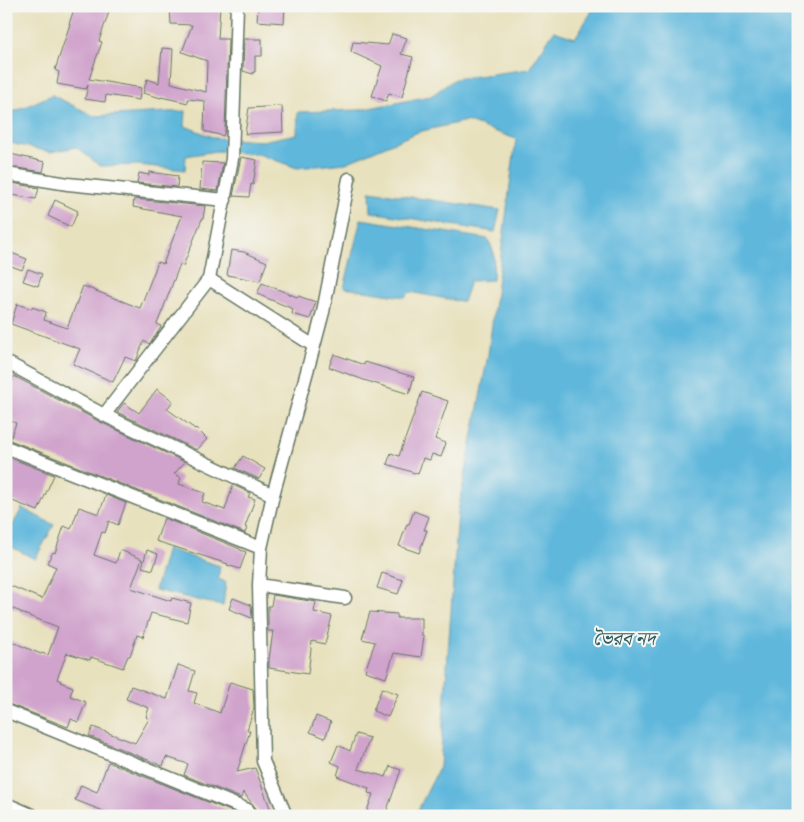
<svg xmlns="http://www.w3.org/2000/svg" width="804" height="822" font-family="'Sorts Mill Goudy','Noto Serif Bengali',serif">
  <rect width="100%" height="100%" fill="#f6f6f2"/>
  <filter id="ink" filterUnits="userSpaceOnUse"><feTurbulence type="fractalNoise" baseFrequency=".02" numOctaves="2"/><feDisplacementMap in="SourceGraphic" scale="10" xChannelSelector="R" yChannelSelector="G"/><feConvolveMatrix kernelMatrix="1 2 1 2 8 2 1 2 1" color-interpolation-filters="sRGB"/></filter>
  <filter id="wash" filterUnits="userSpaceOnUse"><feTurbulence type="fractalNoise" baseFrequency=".0096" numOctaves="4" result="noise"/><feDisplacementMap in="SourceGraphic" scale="20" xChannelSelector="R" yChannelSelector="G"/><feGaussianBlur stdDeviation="1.12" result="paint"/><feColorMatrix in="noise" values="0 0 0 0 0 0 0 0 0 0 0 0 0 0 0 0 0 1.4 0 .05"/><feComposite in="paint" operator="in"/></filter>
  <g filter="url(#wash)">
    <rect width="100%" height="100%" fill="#e8e1bd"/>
    <!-- water -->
    <path fill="#5fb7dc" stroke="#3f7a88" d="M 592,6 L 798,6 L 798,816 L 415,816 L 440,766 L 458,512 L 488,355 L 516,139 L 466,121 L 418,132 L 346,163 L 297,168 L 258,154 L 216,151 L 186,156 L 185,170 L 138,165 L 100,166 L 76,147 L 50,152 L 6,142 L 6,115 L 52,95 L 94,116 L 186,111 L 185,126 L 215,138 L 262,141 L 297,134 L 298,112 L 359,110 L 431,96 L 455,79 L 529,69 L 554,31 L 575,38 L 591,13 Z
      M 370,191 L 500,210 L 495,232 L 371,212 Z
      M 361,219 L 488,239 L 494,253 L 493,280 L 470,281 L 463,302 L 410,292 L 405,297 L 344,288 Z
      M 22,508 L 54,525 L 35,559 L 6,544 L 6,538 Z
      M 167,549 L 220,566 L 218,579 L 226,582 L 223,606 L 155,590 Z"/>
    <g id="blocks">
      <!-- building -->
      <path fill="#d0a3cc" d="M 75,6 L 111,6 L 99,41 L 102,42 L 89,79 L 141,88 L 139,100 L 106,95 L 105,102 L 85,99 L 88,85 L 86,89 L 57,84 L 59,72 L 55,70 L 70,24 L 69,24 Z
        M 170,6 L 220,6 L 218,39 L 228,39 L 225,131 L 223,136 L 204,131 L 205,101 L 188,99 L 188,103 L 161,97 L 161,98 L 143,93 L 147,79 L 159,83 L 162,48 L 173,49 L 171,83 L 206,92 L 207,61 L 182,52 L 192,25 L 171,24 Z
        M 258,6 L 285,6 L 284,23 L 257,21 Z
        M 392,34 L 407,38 L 401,54 L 413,57 L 402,97 L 389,93 L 386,101 L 372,96 L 382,66 L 351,52 L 353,42 L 388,45 Z
        M 244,39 L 262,39 L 262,56 L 255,56 L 255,72 L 253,72 L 253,74 L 243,71 Z
        M 282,106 L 283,132 L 245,134 L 249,108 Z
        M 6,153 L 45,162 L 43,172 L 6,166 Z
        M 241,157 L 257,160 L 253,185 L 251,184 L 249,197 L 233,196 Z
        M 202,162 L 223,163 L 218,191 L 200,189 Z
        M 149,172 L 178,176 L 177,187 L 137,183 L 139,173 L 149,175 Z
        M 6,182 L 39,188 L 36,199 L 6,194 Z
        M 134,199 L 205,206 L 203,219 L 202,219 L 183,266 L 180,264 L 163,309 L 157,324 L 161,326 L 160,329 L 149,344 L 144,341 L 136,361 L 125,357 L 113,382 L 73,364 L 80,349 L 11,324 L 17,304 L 32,309 L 32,307 L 46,312 L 44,320 L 67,328 L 83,286 L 140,308 L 158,262 L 163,264 L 182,216 L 133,207 Z
        M 55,200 L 78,211 L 71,227 L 48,216 Z
        M 231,250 L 244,252 L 267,262 L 260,281 L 227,275 Z
        M 6,251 L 27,259 L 22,270 L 6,264 Z
        M 28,269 L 42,274 L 38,286 L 23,281 Z
        M 262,283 L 297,297 L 298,296 L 316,302 L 310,319 L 292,314 L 293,309 L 257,294 Z
        M 334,354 L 364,365 L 365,362 L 414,377 L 409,394 L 364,380 L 329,367 Z
        M 14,376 L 100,422 L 185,462 L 174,474 L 181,477 L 179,484 L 205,493 L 202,502 L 225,510 L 233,485 L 250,493 L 248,497 L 255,499 L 245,527 L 247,528 L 245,533 L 10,440 L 16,423 L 6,419 L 6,397 Z
        M 157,389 L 173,401 L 167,409 L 195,429 L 196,428 L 207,439 L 197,450 L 117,412 L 124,403 L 139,413 Z
        M 422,392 L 448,401 L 435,439 L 446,443 L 441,457 L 432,454 L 430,460 L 423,458 L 418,474 L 387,464 L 391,453 L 399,456 Z
        M 243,456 L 265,469 L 259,479 L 235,468 Z
        M 8,457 L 54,475 L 38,511 L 10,500 L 12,496 L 6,494 L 6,462 Z
        M 106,495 L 126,503 L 118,525 L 109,521 L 105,533 L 102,532 L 94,555 L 116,563 L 120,550 L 142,559 L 131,588 L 171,601 L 172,598 L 191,603 L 187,622 L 151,613 L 143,637 L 137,635 L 130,656 L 128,656 L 123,668 L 91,657 L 90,660 L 67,653 L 57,679 L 61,681 L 60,682 L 73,687 L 70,696 L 86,702 L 78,722 L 71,719 L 68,727 L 6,703 L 6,650 L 10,641 L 41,654 L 42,653 L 48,655 L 58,627 L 21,613 L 21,612 L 6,606 L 6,584 L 42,599 L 56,567 L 47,563 L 53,552 L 55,553 L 64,526 L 71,529 L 79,507 L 99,514 Z
        M 414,511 L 429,517 L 424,530 L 427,530 L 419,553 L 399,546 L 407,524 L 409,524 Z
        M 164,518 L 240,549 L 240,550 L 246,552 L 240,569 L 227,565 L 228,564 L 156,541 Z
        M 147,550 L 158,554 L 153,570 L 142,567 Z
        M 382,573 L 403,580 L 398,594 L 377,588 Z
        M 273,595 L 316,602 L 314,612 L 332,616 L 325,644 L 312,641 L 308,674 L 269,668 L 269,659 L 273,631 L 268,631 L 268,606 L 271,606 Z
        M 233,598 L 251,605 L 252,618 L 229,609 Z
        M 370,612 L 397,614 L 397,618 L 422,618 L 422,636 L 424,636 L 421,657 L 394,653 L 386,678 L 365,671 L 375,642 L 362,639 Z
        M 178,665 L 195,671 L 189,691 L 197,693 L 194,703 L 220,713 L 230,682 L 253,689 L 254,708 L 247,730 L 250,731 L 237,772 L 255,768 L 273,816 L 262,816 L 243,792 L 241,798 L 184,775 L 188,764 L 166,757 L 163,766 L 89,736 L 93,727 L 135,743 L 149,719 L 146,717 L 149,708 L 126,699 L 131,686 L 167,699 Z
        M 382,688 L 398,694 L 388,717 L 373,711 Z
        M 316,716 L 331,722 L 325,738 L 310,732 Z
        M 356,734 L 370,738 L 358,769 L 386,777 L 390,766 L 401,770 L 385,816 L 380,816 L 367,811 L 373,794 L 368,793 L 369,788 L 337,776 L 340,766 L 331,762 L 338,745 L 350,751 Z
        M 108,762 L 235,813 L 234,816 L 116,816 L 75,800 L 81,785 L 97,792 Z"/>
    </g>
  </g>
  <g filter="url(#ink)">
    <use href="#blocks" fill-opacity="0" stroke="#657664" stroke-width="1"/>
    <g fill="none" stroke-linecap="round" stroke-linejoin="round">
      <defs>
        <path id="street" d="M 237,6 L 232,159 L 209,279 L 314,346 L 273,495 L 261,548 L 259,585 L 263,761 L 286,816
          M 6,174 L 68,184 L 225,200
          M 314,346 L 323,312 L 349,179
          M 6,362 L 104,415 L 273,495
          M 104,415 L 209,279
          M 6,447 L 261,548
          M 259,585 L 345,598
          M 6,711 L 248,810 L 250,816
          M 6,804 L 34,816"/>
      </defs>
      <!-- street casing -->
      <use href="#street" stroke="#657664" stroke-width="15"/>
      <!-- street -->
      <use href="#street" stroke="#fff" stroke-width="12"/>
    </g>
  </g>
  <g text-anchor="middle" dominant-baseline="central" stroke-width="4" stroke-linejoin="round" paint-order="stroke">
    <!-- water labels -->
    <g font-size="19" font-style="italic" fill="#2f5c5e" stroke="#f6f6f2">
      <text x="624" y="640">ভৈরব নদ</text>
    </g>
  </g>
  <!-- margin -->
  <rect width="804" height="822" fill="none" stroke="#f6f6f2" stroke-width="25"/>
</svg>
